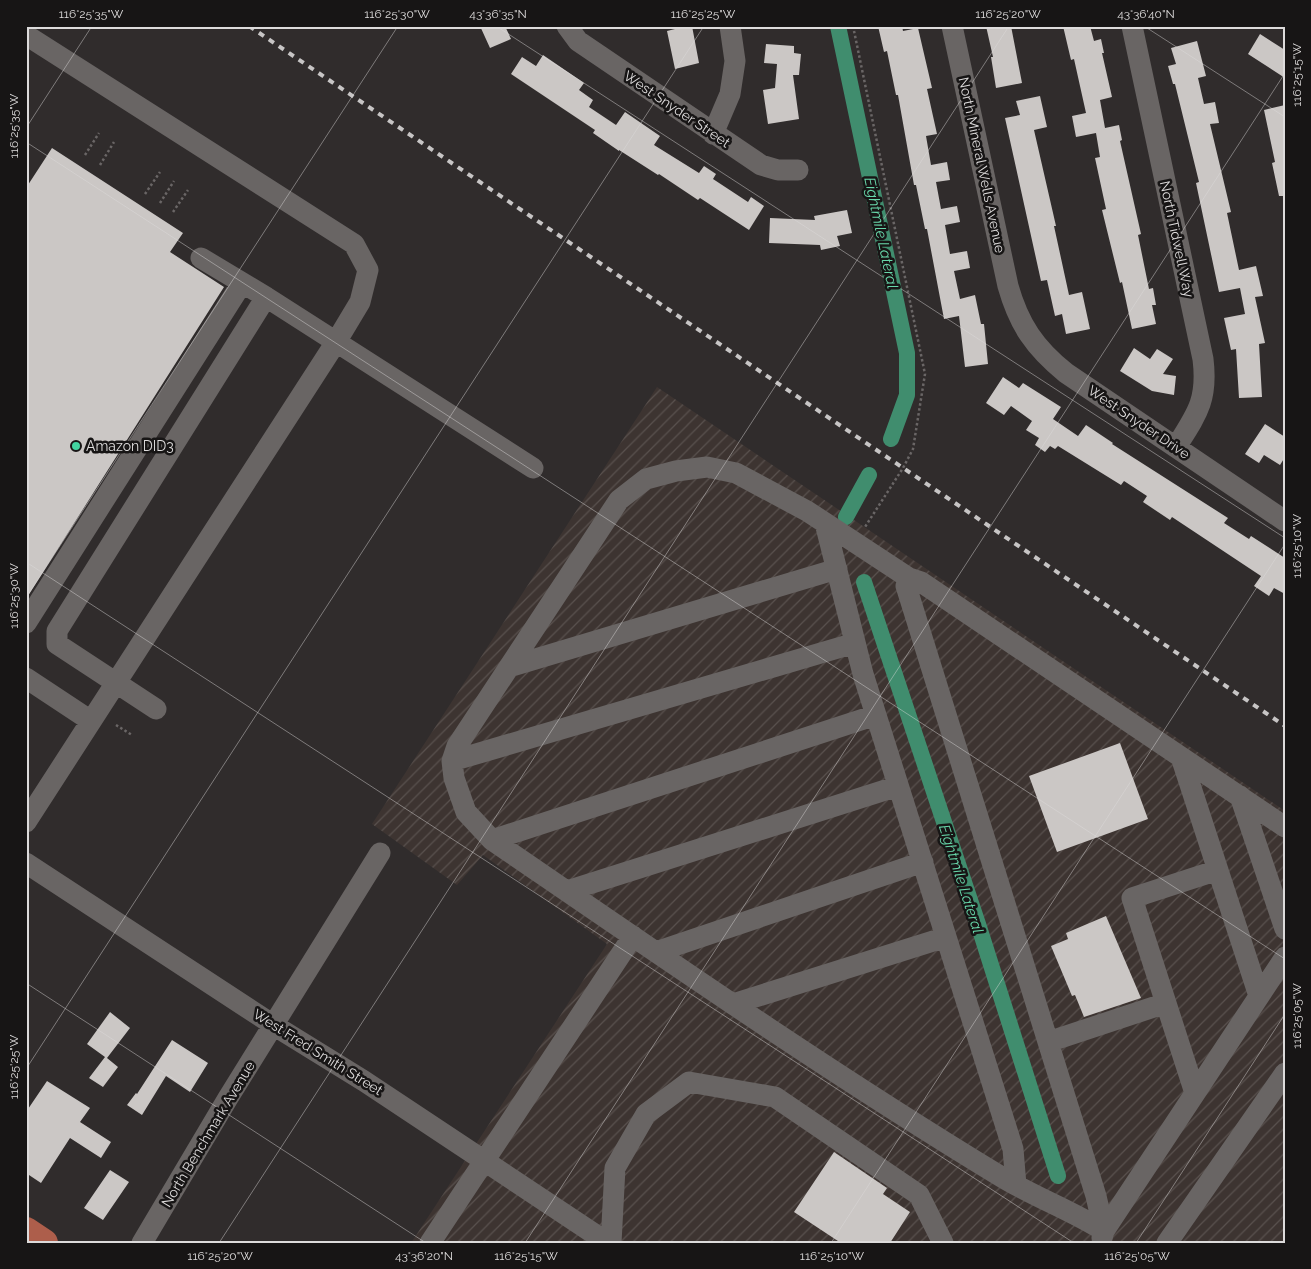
<svg xmlns="http://www.w3.org/2000/svg" width="1311" height="1269" font-family="Raleway,sans-serif">
  <defs>
    <pattern id="industrial-furrows" width="10" height="10" patternUnits="userSpaceOnUse" patternTransform="scale(1.25)"><rect width="10" height="10" fill="#3d3431"/><path d="M-1 1l2-2M0 10L10 0M9 11l2-2" fill="none" stroke="#59514e"/></pattern>
  </defs>
  <rect width="100%" height="100%" fill="#302c2c"/>
  <!-- industrial -->
  <path fill="url(#industrial-furrows)" d="M 657,387 L 1285,811 L 1285,1243 L 411,1243 L 607,944 L 483,855 L 457,885 L 372,824 Z"/>
  <g fill="none" stroke-linecap="round" stroke-linejoin="round">
    <!-- canal -->
    <path stroke="#408d6e" stroke-width="16" d="M 838,26 L 907,353 L 907,395 L 891,439
      M 846,517 L 869,475
      M 864,582 L 979,927 L 1058,1176"/>
  </g>
  <!-- building -->
  <path fill="#cbc7c5" d="M 480,26 L 505,26 L 511,39 L 490,48 Z
    M 687,26 L 692,26 L 699,63 L 675,69 L 667,31 Z
    M 878,26 L 902,26 L 903,31 L 918,28 L 932,88 L 927,89 L 937,134 L 926,136 L 931,165 L 947,162 L 950,180 L 936,182 L 941,209 L 957,206 L 960,222 L 945,225 L 950,254 L 967,251 L 970,268 L 954,271 L 960,299 L 975,295 L 981,324 L 984,324 L 988,364 L 965,367 L 959,316 L 944,319 L 927,229 L 925,229 L 916,185 L 914,185 L 898,95 L 896,95 L 887,51 L 884,52 Z
    M 986,26 L 1011,26 L 1022,83 L 996,88 L 991,57 L 993,57 Z
    M 1063,26 L 1090,26 L 1094,41 L 1101,39 L 1104,53 L 1102,53 L 1112,97 L 1100,100 L 1105,128 L 1119,125 L 1122,140 L 1120,141 L 1141,234 L 1138,235 L 1149,289 L 1153,288 L 1156,305 L 1152,305 L 1156,324 L 1132,329 L 1122,282 L 1120,283 L 1102,210 L 1106,209 L 1095,158 L 1100,157 L 1096,133 L 1076,137 L 1072,116 L 1086,113 L 1074,59 L 1071,60 Z
    M 1260,34 L 1285,50 L 1285,78 L 1248,54 Z
    M 1197,41 L 1206,76 L 1198,78 L 1204,104 L 1215,102 L 1219,123 L 1210,124 L 1231,212 L 1227,213 L 1239,270 L 1256,266 L 1263,296 L 1255,297 L 1265,343 L 1259,344 L 1262,397 L 1239,398 L 1236,349 L 1231,350 L 1224,318 L 1245,314 L 1240,288 L 1219,292 L 1196,183 L 1199,182 L 1175,84 L 1173,84 L 1168,66 L 1176,64 L 1171,48 Z
    M 766,44 L 794,46 L 794,53 L 801,54 L 799,75 L 793,75 L 799,119 L 768,124 L 763,90 L 775,88 L 777,64 L 764,63 Z
    M 543,55 L 584,83 L 579,90 L 593,100 L 589,107 L 616,125 L 625,112 L 660,136 L 654,145 L 699,173 L 704,166 L 716,174 L 713,179 L 748,202 L 751,197 L 764,206 L 749,230 L 700,198 L 698,200 L 659,174 L 658,175 L 619,150 L 619,151 L 593,133 L 595,130 L 511,74 L 522,57 L 536,66 Z
    M 1040,96 L 1047,127 L 1034,130 L 1056,226 L 1054,226 L 1069,295 L 1082,292 L 1090,329 L 1066,334 L 1062,314 L 1055,316 L 1047,280 L 1041,281 L 1005,118 L 1020,115 L 1016,101 Z
    M 1285,105 L 1285,196 L 1279,196 L 1272,163 L 1275,162 L 1264,110 Z
    M 52,148 L 183,233 L 170,252 L 224,287 L 26,599 L 26,188 Z
    M 847,210 L 852,233 L 837,236 L 840,246 L 821,250 L 820,245 L 769,243 L 770,218 L 815,220 L 814,216 Z
    M 1134,348 L 1150,359 L 1157,349 L 1173,359 L 1163,374 L 1176,376 L 1174,395 L 1152,391 L 1120,371 Z
    M 1003,377 L 1019,388 L 1023,383 L 1061,407 L 1053,419 L 1078,436 L 1086,425 L 1113,443 L 1112,444 L 1228,518 L 1224,523 L 1249,539 L 1251,536 L 1285,558 L 1285,594 L 1274,588 L 1269,596 L 1254,586 L 1261,576 L 1172,517 L 1170,520 L 1143,502 L 1147,496 L 1124,481 L 1121,485 L 1058,446 L 1055,449 L 1050,446 L 1045,452 L 1035,445 L 1039,438 L 1026,430 L 1032,421 L 1011,406 L 1004,415 L 986,403 Z
    M 1265,424 L 1285,437 L 1285,457 L 1280,465 L 1264,455 L 1259,463 L 1245,454 Z
    M 1120,743 L 1148,819 L 1057,852 L 1029,776 Z
    M 1106,916 L 1141,998 L 1084,1017 L 1075,995 L 1072,996 L 1051,946 L 1068,939 L 1066,933 Z
    M 110,1012 L 130,1028 L 107,1058 L 118,1067 L 103,1087 L 89,1078 L 105,1057 L 87,1044 Z
    M 172,1040 L 208,1063 L 190,1092 L 166,1076 L 142,1115 L 127,1105 L 136,1093 L 137,1094 Z
    M 47,1081 L 90,1108 L 80,1122 L 111,1142 L 101,1158 L 70,1138 L 41,1183 L 26,1173 L 26,1112 Z
    M 834,1152 L 887,1188 L 883,1194 L 910,1212 L 890,1243 L 841,1243 L 794,1212 Z
    M 110,1170 L 129,1182 L 103,1220 L 84,1208 Z"/>
  <g fill="none" stroke-linecap="round" stroke-linejoin="round">
    <!-- path -->
    <path stroke="#6a6666" stroke-width="2.5" stroke-dasharray="2.5 2.5" stroke-linecap="butt" d="M 853,26 L 925,374 L 913,449 L 903,468 L 865,527
      M 85,155 L 99,133
      M 100,165 L 114,142
      M 145,194 L 160,172
      M 160,203 L 174,181
      M 173,212 L 188,190
      M 116,725 L 132,735"/>
    <!-- minor -->
    <path stroke="#696564" stroke-width="21" d="M 567,26 L 578,41 L 761,165 L 778,170 L 798,170
      M 952,26 L 1008,286 C 1019,325 1035,348 1066,373 L 1285,521
      M 1132,26 L 1203,359 C 1208,400 1197,414 1176,447
      M 26,35 L 354,244 L 368,270 L 360,302 L 336,342 L 26,822
      M 713,134 L 730,94 L 735,61 L 730,26
      M 201,258 L 266,297 L 533,468
      M 825,523 L 863,674 L 1013,1149 L 1016,1185
      M 909,578 L 807,511 L 736,473 L 707,467 L 676,471 L 646,479 L 619,500 L 457,746 L 452,761 L 454,778 L 466,812 L 492,840 C 660,955 827,1071 1000,1176 C 1034,1197 1071,1210 1104,1231
      M 26,623 L 242,283
      M 509,667 L 837,569
      M 26,678 L 91,721
      M 156,709 L 57,644 L 57,631 L 266,297
      M 1181,757 L 1259,996
      M 452,761 L 855,643
      M 1240,796 L 1285,929
      M 492,840 L 876,715
      M 26,863 L 275,1026 L 364,1081 L 608,1243
      M 567,891 L 898,786
      M 656,952 L 923,862
      M 733,1004 L 946,937
      M 1048,1042 L 1166,1003
      M 1195,1093 L 1132,898 L 1218,870
      M 1104,1231 L 1096,1196 L 906,586 L 909,578 L 921,582 L 1285,827
      M 1102,1238 L 1104,1231 L 1285,957
      M 142,1243 L 228,1098 L 380,853
      M 430,1243 L 633,936
      M 611,1243 L 615,1168 L 646,1114 L 689,1082 L 775,1097 L 919,1195 L 943,1243
      M 1167,1243 L 1285,1073"/>
    <!-- major -->
    <path stroke="#ad5e4b" stroke-width="28" d="M 26,1231 L 44,1243"/>
    <!-- rail -->
    <path stroke="#c7c5c5" stroke-width="4" stroke-dasharray="6 6" stroke-linecap="butt" d="M 249,26 L 1285,726"/>
  </g>
  <!-- ticks -->
  <path fill="none" stroke="#dddbdb" stroke-width="1" stroke-opacity="0.45" d="M 496,26 L 1285,538M 1144,26 L 1285,117M 26,128 L 92,26M 26,142 L 1285,959M 26,562 L 1074,1243M 26,598 L 398,26M 26,983 L 426,1243M 26,1069 L 704,26M 219,1243 L 1009,26M 525,1243 L 1285,73M 831,1243 L 1285,544M 1136,1243 L 1285,1014"/>
  <!-- markers -->
  <circle fill="#43d4a0" stroke="#171515" stroke-width="2" cx="76" cy="446" r="5"/>
  <g text-anchor="middle" dominant-baseline="central" stroke-width="5" stroke-linejoin="round" paint-order="stroke">
    <!-- street labels -->
    <g font-size="14" fill="#dddbdb" stroke="#171515">
      <text transform="translate(677 109) rotate(34)">West Snyder Street</text>
      <text transform="translate(982 165) rotate(78)">North Mineral Wells Avenue</text>
      <text transform="translate(1177 239) rotate(78)">North Tidwell Way</text>
      <text transform="translate(1139 422) rotate(34)">West Snyder Drive</text>
      <text transform="translate(318 1052) rotate(32)">West Fred Smith Street</text>
      <text transform="translate(208 1134) rotate(-59)">North Benchmark Avenue</text>
    </g>
    <!-- poi labels -->
    <g font-size="14" fill="#dddbdb" stroke="#171515" text-anchor="start">
      <text x="86" y="446">Amazon DID3</text>
    </g>
    <!-- water labels -->
    <g font-size="15" font-style="italic" fill="#68d7aa" stroke="#171515">
      <text transform="translate(881 233) rotate(78)">Eightmile Lateral</text>
      <text transform="translate(961 879) rotate(72)">Eightmile Lateral</text>
    </g>
  </g>
  <!-- border -->
  <rect width="1311" height="1269" fill="none" stroke="#171515" stroke-width="55"/>
  <rect x="28" y="28" width="1256" height="1214" fill="none" stroke="#dddbdb" stroke-width="2"/>
  <g font-size="12" text-anchor="middle" fill="#dddbdb">
    <text x="91" y="18">116°25'35"W</text>
    <text x="397" y="18">116°25'30"W</text>
    <text x="498" y="18">43°36'35"N</text>
    <text x="703" y="18">116°25'25"W</text>
    <text x="1008" y="18">116°25'20"W</text>
    <text x="1146" y="18">43°36'40"N</text>
    <text transform="translate(1297 75) rotate(-90)" y="4">116°25'15"W</text>
    <text transform="translate(14 126) rotate(-90)" y="4">116°25'35"W</text>
    <text transform="translate(1297 546) rotate(-90)" y="4">116°25'10"W</text>
    <text transform="translate(14 596) rotate(-90)" y="4">116°25'30"W</text>
    <text transform="translate(1297 1016) rotate(-90)" y="4">116°25'05"W</text>
    <text transform="translate(14 1067) rotate(-90)" y="4">116°25'25"W</text>
    <text x="220" y="1260">116°25'20"W</text>
    <text x="424" y="1260">43°36'20"N</text>
    <text x="526" y="1260">116°25'15"W</text>
    <text x="832" y="1260">116°25'10"W</text>
    <text x="1137" y="1260">116°25'05"W</text>
  </g>
</svg>
